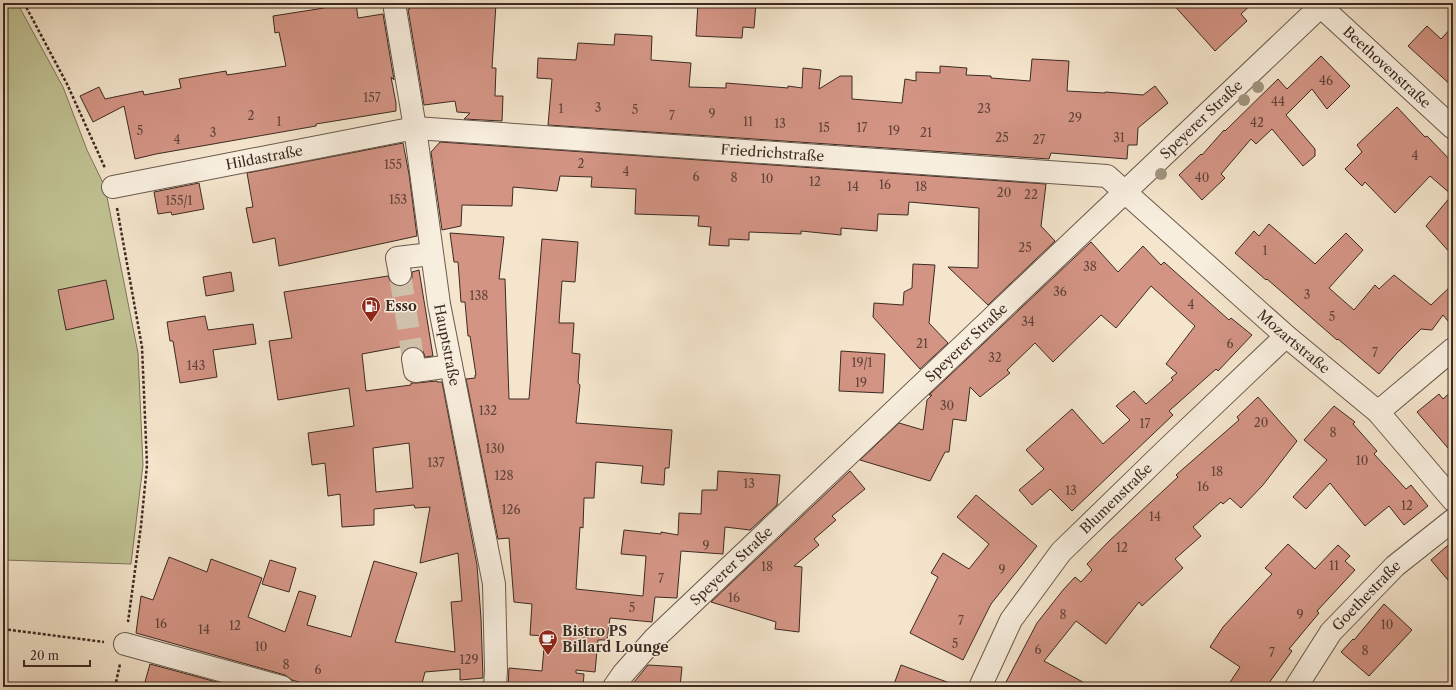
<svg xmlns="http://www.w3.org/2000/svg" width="1456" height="690" font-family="'Libre Caslon Text',serif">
  <rect width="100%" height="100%" fill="#f4e5cc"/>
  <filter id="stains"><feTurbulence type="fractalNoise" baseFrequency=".005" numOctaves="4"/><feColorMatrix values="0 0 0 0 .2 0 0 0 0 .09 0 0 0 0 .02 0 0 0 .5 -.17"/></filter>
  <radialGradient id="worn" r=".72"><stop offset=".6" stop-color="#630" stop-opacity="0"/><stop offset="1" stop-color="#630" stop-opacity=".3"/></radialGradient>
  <!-- green -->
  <path fill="#c1c394" stroke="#7e765b" d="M 3,3 L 16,3 L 21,10 L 63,87 L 87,150 L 105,187 L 138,353 L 143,465 L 131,564 L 3,560 Z"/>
  <!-- building -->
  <path fill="#d39484" stroke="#3c2a22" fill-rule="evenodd" d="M 323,3 L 356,3 L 358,18 L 383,14 L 394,80 L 391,77 L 396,103 L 396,111 L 316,124 L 316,126 L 156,154 L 135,159 L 124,106 L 93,122 L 80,96 L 99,87 L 105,99 L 143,91 L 144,95 L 181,88 L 179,79 L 226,71 L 227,75 L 286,66 L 279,32 L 275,33 L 273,16 L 324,8 Z
    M 409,3 L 496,3 L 492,68 L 496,68 L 495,96 L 503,96 L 502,121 L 464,119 L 470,113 L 457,112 L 455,101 L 424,105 L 408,9 L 410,9 Z
    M 698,3 L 756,3 L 754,28 L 743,27 L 742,38 L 696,36 Z
    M 1172,3 L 1253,3 L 1241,14 L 1247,21 L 1215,51 Z
    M 1427,26 L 1441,39 L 1453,26 L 1453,87 L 1408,46 Z
    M 615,34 L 652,36 L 651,60 L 691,63 L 689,87 L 726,88 L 726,83 L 788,88 L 788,86 L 802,88 L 803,68 L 821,70 L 819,89 L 840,76 L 852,76 L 852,99 L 902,103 L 905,79 L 916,81 L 916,72 L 940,73 L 940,66 L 967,68 L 966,75 L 991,76 L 991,78 L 1030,81 L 1032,59 L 1069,61 L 1067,91 L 1105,93 L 1105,92 L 1143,95 L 1155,86 L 1168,103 L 1138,128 L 1137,145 L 1128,145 L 1127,159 L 1051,153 L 1049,159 L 548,125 L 552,79 L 537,78 L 538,58 L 576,60 L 578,43 L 614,45 Z
    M 1321,56 L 1350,86 L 1327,109 L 1312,89 L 1286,115 L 1315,149 L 1315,156 L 1303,166 L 1272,129 L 1256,144 L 1251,139 L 1221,174 L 1225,178 L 1202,200 L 1179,175 L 1201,154 L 1202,155 L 1224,130 L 1225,131 L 1278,79 L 1287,89 Z
    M 1397,107 L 1425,137 L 1427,136 L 1453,163 L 1453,256 L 1426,226 L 1452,195 L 1430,176 L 1395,213 L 1365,182 L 1362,186 L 1345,169 L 1362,152 L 1357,145 Z
    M 440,142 L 1046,184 L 1041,226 L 1055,241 L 988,305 L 948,267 L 978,268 L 979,208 L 909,202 L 908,215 L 878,214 L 877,231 L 841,228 L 841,235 L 801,231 L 801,234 L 749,232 L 749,240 L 729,239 L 729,246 L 709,245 L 711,227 L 698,226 L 699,216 L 635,214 L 636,189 L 591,187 L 592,177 L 560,176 L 557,191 L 513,187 L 512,206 L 462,205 L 461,226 L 442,230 L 431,152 Z
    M 403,143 L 409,174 L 417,236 L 279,266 L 275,238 L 253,243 L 246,208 L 253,207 L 247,173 Z
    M 199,183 L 204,209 L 172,215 L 171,212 L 158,214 L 154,192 Z
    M 1269,224 L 1315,264 L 1346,233 L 1363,250 L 1329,288 L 1354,310 L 1375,285 L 1379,289 L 1394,275 L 1431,305 L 1453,284 L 1453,327 L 1443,315 L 1432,330 L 1421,329 L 1397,353 L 1379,374 L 1338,339 L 1337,340 L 1267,279 L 1266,280 L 1235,253 L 1254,231 L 1259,236 Z
    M 450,233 L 504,237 L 499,279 L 505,279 L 509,399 L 529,399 L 542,239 L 578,242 L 575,282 L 562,281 L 559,323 L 574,323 L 572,353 L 580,354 L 578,383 L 580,385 L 576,423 L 672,430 L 669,468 L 665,468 L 664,485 L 641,483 L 643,466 L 596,462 L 594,498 L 584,498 L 583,528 L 580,527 L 576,589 L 643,596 L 646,556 L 621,554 L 624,530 L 661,534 L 661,532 L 678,535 L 679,513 L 701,514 L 702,490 L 717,490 L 718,471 L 780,475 L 777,505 L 750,530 L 725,527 L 723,554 L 681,551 L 677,598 L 655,597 L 652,622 L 610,618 L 607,640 L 598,640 L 595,672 L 576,670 L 576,673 L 584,674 L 583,687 L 508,687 L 509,668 L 542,671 L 545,636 L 530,635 L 532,604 L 514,602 L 509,538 L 498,539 L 466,379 L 475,378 L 475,375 L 476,375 L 470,336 L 468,336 L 465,302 L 461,302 L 458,262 L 454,262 Z
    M 1091,242 L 1118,272 L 1143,246 L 1161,265 L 1164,262 L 1229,320 L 1231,318 L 1252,335 L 1218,371 L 1216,369 L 1169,411 L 1173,415 L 1072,511 L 1050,489 L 1032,505 L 1019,490 L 1044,469 L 1026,450 L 1072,409 L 1103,444 L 1130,420 L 1116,406 L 1134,391 L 1146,404 L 1173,380 L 1171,378 L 1177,373 L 1166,364 L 1195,326 L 1151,286 L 1116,328 L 1101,315 L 1053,362 L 1035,343 L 1007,370 L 1010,373 L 980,397 L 970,387 L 966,421 L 953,419 L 949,452 L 945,452 L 930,481 L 860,460 L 899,423 L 923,430 L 927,400 L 932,395 L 929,395 Z
    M 913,264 L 935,265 L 929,323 L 948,343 L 920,369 L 873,317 L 874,303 L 903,305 L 904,292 L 912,288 Z
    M 419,270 L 433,356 L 425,357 L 423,351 L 418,347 L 411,347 L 405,349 L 405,346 L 362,354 L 366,391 L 411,385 L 411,383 L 417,383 L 437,381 L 437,382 L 442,382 L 477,565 L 481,618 L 483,678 L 460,680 L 460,669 L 425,672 L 421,687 L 316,687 L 292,680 L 285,675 L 136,633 L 141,596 L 153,600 L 169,557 L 207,572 L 211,559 L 262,578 L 248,617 L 285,632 L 299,591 L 316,596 L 307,625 L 351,637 L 374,561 L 417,573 L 395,642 L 455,652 L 451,602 L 462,601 L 458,553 L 420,563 L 430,507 L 415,508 L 414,505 L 374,509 L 374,525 L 342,527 L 340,494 L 328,496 L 325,463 L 312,465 L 308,433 L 354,426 L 349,388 L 278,400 L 269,341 L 292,338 L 284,292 L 388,276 L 391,282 L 396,286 L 402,286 L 408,283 L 412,278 L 412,272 ZM 409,443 L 413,488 L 376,492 L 373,448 Z
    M 231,272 L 234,291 L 206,296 L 203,277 Z
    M 106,280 L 114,319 L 66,330 L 58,290 Z
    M 205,316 L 208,330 L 253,324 L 256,344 L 213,350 L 217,377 L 180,383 L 173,341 L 170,341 L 167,322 Z
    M 841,351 L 885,354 L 883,393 L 839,391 Z
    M 1453,390 L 1453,454 L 1417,412 L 1439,394 L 1443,399 Z
    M 1258,397 L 1297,441 L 1263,485 L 1241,508 L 1230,498 L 1223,504 L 1221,502 L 1193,527 L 1201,536 L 1175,559 L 1183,568 L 1142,606 L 1139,602 L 1106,644 L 1076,621 L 1044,661 L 1092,687 L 1016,687 L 1006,682 L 1037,623 L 1063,590 L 1075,577 L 1081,582 L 1092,570 L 1087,564 L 1109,541 L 1178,477 L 1176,475 L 1239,420 L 1237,417 Z
    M 1334,406 L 1355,422 L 1353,424 L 1377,451 L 1374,454 L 1406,489 L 1411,485 L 1428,506 L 1404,525 L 1389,506 L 1365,526 L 1330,483 L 1306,509 L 1293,497 L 1327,460 L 1304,440 Z
    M 850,471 L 865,489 L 832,516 L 836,520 L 814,539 L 819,545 L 794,566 L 802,567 L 799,632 L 775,629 L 776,622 L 711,602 Z
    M 976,495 L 1037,546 L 991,604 L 963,660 L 910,633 L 938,577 L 931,573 L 943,553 L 969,569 L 989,544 L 957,517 Z
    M 1453,541 L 1453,586 L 1431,560 Z
    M 1288,544 L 1315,569 L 1338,545 L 1350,556 L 1345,561 L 1355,570 L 1317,611 L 1319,613 L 1289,649 L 1292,651 L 1266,687 L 1227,687 L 1240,667 L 1210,647 L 1223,627 L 1272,574 L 1265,568 Z
    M 270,560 L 296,568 L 289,592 L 262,584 Z
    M 1384,604 L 1412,630 L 1369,676 L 1341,652 L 1353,639 L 1354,640 Z
    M 150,664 L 235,687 L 160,687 L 145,682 Z
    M 648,665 L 682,667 L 680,687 L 630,687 Z
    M 901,665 L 955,685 L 955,687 L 893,687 Z"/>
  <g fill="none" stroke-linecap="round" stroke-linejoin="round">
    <!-- minor-tunnel -->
    <path stroke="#cfc0aa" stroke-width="22" stroke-dasharray="22 11" stroke-linecap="butt" d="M 400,274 L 413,359"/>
    <defs>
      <g id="minor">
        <path id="s1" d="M 394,3 L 415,128 L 439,304 L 494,584 L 496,670 L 495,687"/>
        <path id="s2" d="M 1317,3 L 1453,128"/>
        <path id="s3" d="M 113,187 L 415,128 L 1107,176 L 1286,336 L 1378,412 L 1453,500"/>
        <path d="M 400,274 L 397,258 L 431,254"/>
        <path d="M 413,359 L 415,371 L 451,366"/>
        <path d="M 1378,412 L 1453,349"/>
        <path d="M 125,644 L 282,687"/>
        <path id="s4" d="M 614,687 L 623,674 L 654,639 L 1324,3"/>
        <path id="s5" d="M 980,687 L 1011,620 L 1061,552 L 1166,450 L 1286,336"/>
        <path id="s6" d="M 1296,687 L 1331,632 L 1395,566 L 1453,520"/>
      </g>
    </defs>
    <!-- minor casing -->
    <use href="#minor" stroke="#6a594c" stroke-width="24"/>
    <!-- path -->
    <path stroke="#3c2a22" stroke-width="2.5" stroke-dasharray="3 2" stroke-linecap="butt" d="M 24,3 L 67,84 L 105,168
      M 117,208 L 142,347 L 147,465 L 141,526 L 128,622
      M 3,629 L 104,642
      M 115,687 L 120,664"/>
    <!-- minor -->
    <use href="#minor" stroke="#f8eede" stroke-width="22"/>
  </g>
  <!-- trees -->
  <g fill="#a1937e">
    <circle cx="1258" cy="87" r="6"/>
    <circle cx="1244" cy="100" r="6"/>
    <circle cx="1161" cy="174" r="6"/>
  </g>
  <!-- icons -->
  <defs>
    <symbol id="fuel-pin" viewBox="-11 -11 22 30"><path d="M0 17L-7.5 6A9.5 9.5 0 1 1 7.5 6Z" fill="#8f2418" stroke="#f8eede"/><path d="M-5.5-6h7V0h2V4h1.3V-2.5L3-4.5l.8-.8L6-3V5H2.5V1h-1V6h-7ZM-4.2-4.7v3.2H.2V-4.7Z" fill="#fff"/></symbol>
    <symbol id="cafe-pin" viewBox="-11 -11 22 30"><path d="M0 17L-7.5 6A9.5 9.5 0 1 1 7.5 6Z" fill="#8f2418" stroke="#f8eede"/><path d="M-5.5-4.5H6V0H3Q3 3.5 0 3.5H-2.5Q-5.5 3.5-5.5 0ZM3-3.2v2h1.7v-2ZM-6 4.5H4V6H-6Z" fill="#fff"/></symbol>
  </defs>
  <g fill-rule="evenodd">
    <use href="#fuel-pin" x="360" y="295" width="22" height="30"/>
    <use href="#cafe-pin" x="537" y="628" width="22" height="30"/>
  </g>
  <g text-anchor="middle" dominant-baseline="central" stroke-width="3" stroke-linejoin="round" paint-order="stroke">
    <!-- number labels -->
    <g font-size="12" fill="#62443a">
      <text x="1326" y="80">46</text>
      <text x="372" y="97">157</text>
      <text x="1278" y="101">44</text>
      <text x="598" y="107">3</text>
      <text x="561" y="108">1</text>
      <text x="984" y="108">23</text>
      <text x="635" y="109">5</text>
      <text x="712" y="113">9</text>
      <text x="251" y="115">2</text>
      <text x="672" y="115">7</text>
      <text x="1075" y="117">29</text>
      <text x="279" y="121">1</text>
      <text x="748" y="121">11</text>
      <text x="1257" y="122">42</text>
      <text x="780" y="123">13</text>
      <text x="824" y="127">15</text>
      <text x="862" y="127">17</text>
      <text x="140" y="130">5</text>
      <text x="894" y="130">19</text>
      <text x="213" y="132">3</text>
      <text x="926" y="132">21</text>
      <text x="1002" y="137">25</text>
      <text x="1119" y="137">31</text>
      <text x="177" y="139">4</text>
      <text x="1039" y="139">27</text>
      <text x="1415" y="155">4</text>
      <text x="581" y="163">2</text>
      <text x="393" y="164">155</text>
      <text x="626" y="171">4</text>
      <text x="696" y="176">6</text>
      <text x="734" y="177">8</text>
      <text x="1202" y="177">40</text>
      <text x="767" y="178">10</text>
      <text x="815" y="181">12</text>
      <text x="885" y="184">16</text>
      <text x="853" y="186">14</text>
      <text x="921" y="186">18</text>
      <text x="1004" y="192">20</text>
      <text x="1031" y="194">22</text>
      <text x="398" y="199">153</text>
      <text x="179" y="200">155/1</text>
      <text x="1025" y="247">25</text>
      <text x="1265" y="250">1</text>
      <text x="1090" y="266">38</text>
      <text x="1060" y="291">36</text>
      <text x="1307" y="294">3</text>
      <text x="479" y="295">138</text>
      <text x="1191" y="304">4</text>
      <text x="1332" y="316">5</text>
      <text x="1028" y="321">34</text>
      <text x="922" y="343">21</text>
      <text x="1230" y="343">6</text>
      <text x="1375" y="352">7</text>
      <text x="995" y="357">32</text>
      <text x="862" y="362">19/1</text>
      <text x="196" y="365">143</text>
      <text x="861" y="382">19</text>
      <text x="947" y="405">30</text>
      <text x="488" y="410">132</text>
      <text x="1261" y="422">20</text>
      <text x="1145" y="423">17</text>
      <text x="1333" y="432">8</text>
      <text x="495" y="448">130</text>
      <text x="1362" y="460">10</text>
      <text x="436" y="462">137</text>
      <text x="1217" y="471">18</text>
      <text x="504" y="475">128</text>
      <text x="749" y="483">13</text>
      <text x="1203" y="486">16</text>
      <text x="1071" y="490">13</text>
      <text x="1407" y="505">12</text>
      <text x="511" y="509">126</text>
      <text x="1155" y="516">14</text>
      <text x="706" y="545">9</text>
      <text x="1122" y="547">12</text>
      <text x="1334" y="565">11</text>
      <text x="767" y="566">18</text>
      <text x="1002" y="569">9</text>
      <text x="661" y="578">7</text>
      <text x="734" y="597">16</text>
      <text x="632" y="607">5</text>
      <text x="1063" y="614">8</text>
      <text x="1300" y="614">9</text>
      <text x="961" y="620">7</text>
      <text x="161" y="623">16</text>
      <text x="1387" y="624">10</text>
      <text x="235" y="625">12</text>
      <text x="204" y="629">14</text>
      <text x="955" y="643">5</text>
      <text x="261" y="646">10</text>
      <text x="1038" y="649">6</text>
      <text x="1365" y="650">8</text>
      <text x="1272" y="652">7</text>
      <text x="469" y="659">129</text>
      <text x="286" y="664">8</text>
      <text x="318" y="669">6</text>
    </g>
    <!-- street labels -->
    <g font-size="14" fill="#3c2a22" stroke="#f8eede">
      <text stroke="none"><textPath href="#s2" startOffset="95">Beethovenstraße</textPath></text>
      <text stroke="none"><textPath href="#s4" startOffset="817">Speyerer Straße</textPath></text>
      <text stroke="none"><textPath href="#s3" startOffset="666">Friedrichstraße</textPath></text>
      <text stroke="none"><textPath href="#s3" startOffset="154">Hildastraße</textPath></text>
      <text stroke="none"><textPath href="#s3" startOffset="1251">Mozartstraße</textPath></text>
      <text stroke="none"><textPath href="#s4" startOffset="493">Speyerer Straße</textPath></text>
      <text stroke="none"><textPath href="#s1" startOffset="346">Hauptstraße</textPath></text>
      <text stroke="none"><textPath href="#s5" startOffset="235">Blumenstraße</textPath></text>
      <text stroke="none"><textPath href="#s4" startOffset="169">Speyerer Straße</textPath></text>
      <text stroke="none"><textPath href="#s6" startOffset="116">Goethestraße</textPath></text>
    </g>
    <!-- poi labels -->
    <g font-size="14" font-weight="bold" fill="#3c2a22" stroke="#f8eede" text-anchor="start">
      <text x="385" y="306">Esso</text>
      <text x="562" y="631">Bistro PS<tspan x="562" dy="16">Billard Lounge</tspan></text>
    </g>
  </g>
  <!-- margin -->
  <rect width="1456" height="690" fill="none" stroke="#f4e5cc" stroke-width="16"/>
  <rect x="4" y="4" width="1448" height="682" fill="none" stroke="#3c2a22" stroke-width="2"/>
  <rect x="8" y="8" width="1440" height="674" fill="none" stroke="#3c2a22"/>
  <!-- scale -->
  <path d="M24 660v6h66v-6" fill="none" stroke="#3c2a22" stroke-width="2"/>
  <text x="30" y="660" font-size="12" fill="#3c2a22" stroke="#f8eede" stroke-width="3" paint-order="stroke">20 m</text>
  <rect width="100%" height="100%" filter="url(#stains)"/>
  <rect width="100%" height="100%" fill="url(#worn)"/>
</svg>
